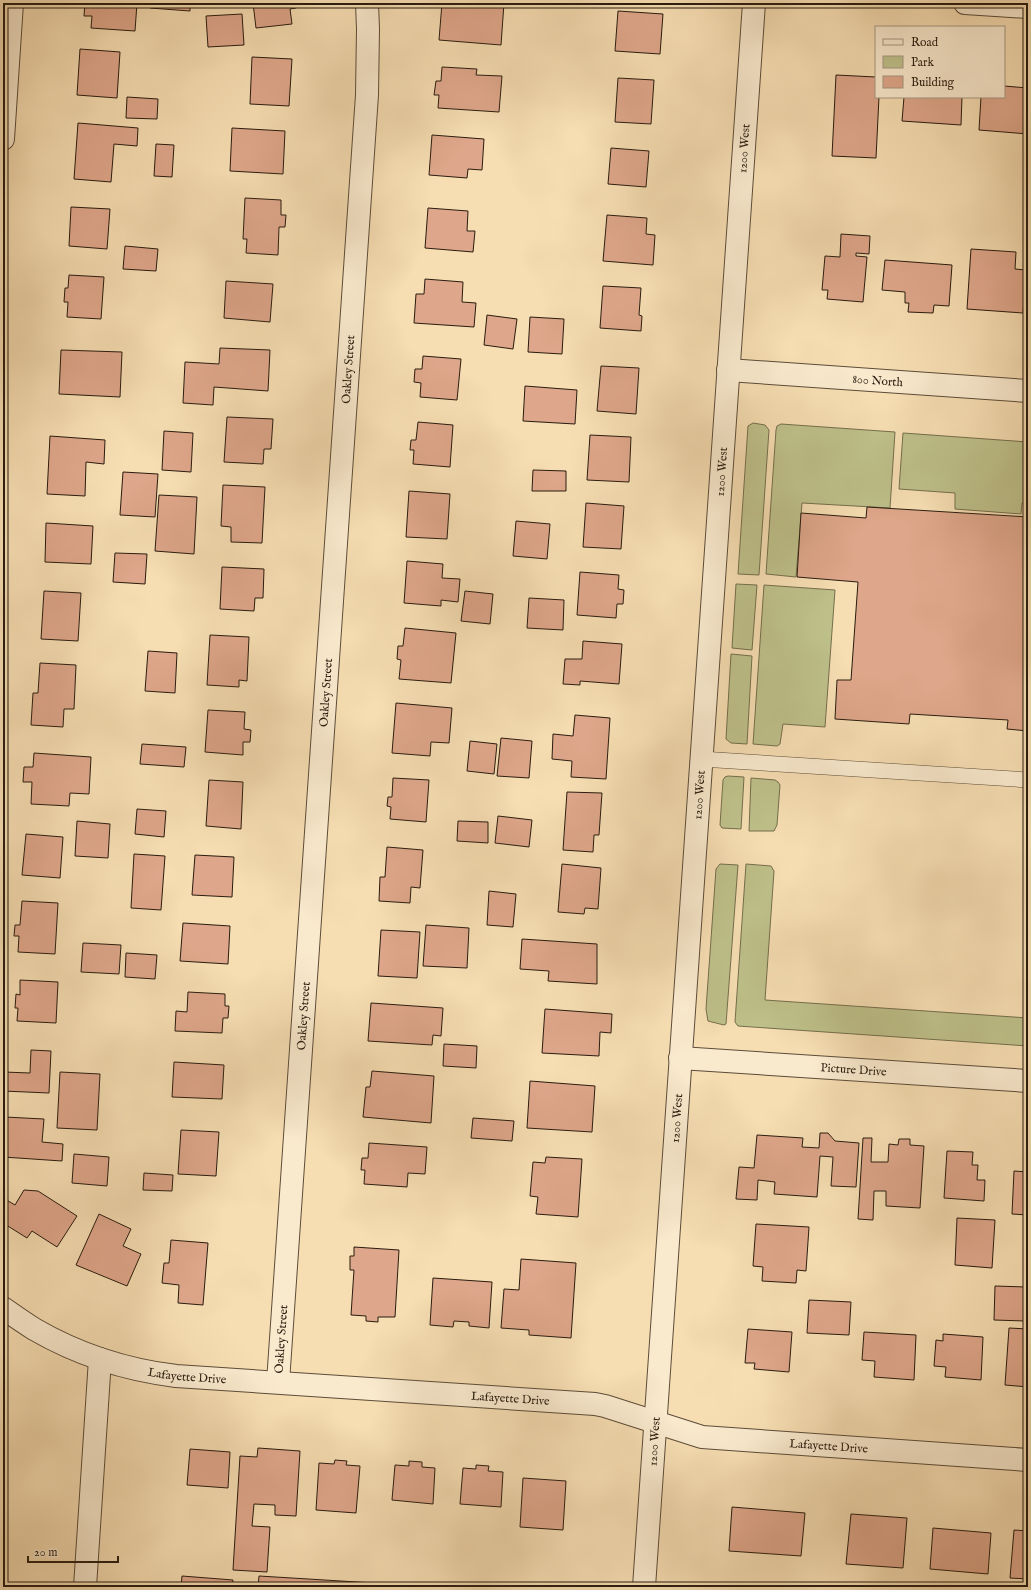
<svg xmlns="http://www.w3.org/2000/svg" width="1031" height="1590" font-family="'IM FELL English',serif">
  <rect width="100%" height="100%" fill="#f6ddb2"/>
  <filter id="stains"><feTurbulence type="fractalNoise" baseFrequency=".005" numOctaves="4"/><feColorMatrix values="0 0 0 0 .2 0 0 0 0 .09 0 0 0 0 .02 0 0 0 .5 -.17"/></filter>
  <radialGradient id="worn" r=".72"><stop offset=".6" stop-color="#630" stop-opacity="0"/><stop offset="1" stop-color="#630" stop-opacity=".3"/></radialGradient>
  <!-- green -->
  <path fill="#bec08a" stroke="#746e4c" d="M 753,423 L 765,425 L 769,430 L 759,575 L 738,574 L 748,426 Z
    M 781,424 L 895,432 L 890,508 L 802,503 L 796,577 L 766,574 L 776,430 L 777,426 Z
    M 903,433 L 1028,442 L 1025,504 L 1022,503 L 1021,514 L 955,509 L 955,493 L 899,489 Z
    M 736,584 L 757,585 L 752,650 L 732,648 Z
    M 764,585 L 835,590 L 825,727 L 783,724 L 780,744 L 777,746 L 753,744 Z
    M 731,654 L 752,656 L 747,744 L 731,743 L 726,739 Z
    M 728,776 L 744,777 L 741,829 L 722,828 L 720,825 L 723,780 L 725,777 Z
    M 751,778 L 775,780 L 778,782 L 780,785 L 777,825 L 774,831 L 749,831 Z
    M 720,864 L 738,865 L 726,1024 L 724,1025 L 708,1021 L 706,1009 L 716,869 Z
    M 746,864 L 771,866 L 774,871 L 765,1000 L 1028,1018 L 1028,1046 L 738,1026 L 735,1022 Z"/>
  <!-- building -->
  <path fill="#dea68a" stroke="#291c0f" d="M 85,3 L 137,3 L 135,31 L 91,28 L 92,16 L 84,16 Z
    M 151,3 L 190,3 L 190,11 L 150,8 Z
    M 253,3 L 295,3 L 296,8 L 290,9 L 292,24 L 256,28 Z
    M 442,3 L 504,3 L 501,45 L 439,40 Z
    M 618,11 L 663,14 L 660,54 L 615,51 Z
    M 242,14 L 244,45 L 208,47 L 206,16 Z
    M 80,49 L 120,52 L 117,98 L 77,95 Z
    M 252,57 L 292,59 L 289,106 L 250,104 Z
    M 442,67 L 477,69 L 476,75 L 502,76 L 499,112 L 438,108 L 439,95 L 434,95 L 436,81 L 441,81 Z
    M 836,75 L 876,77 L 876,97 L 879,97 L 876,158 L 832,156 Z
    M 618,78 L 654,80 L 651,124 L 615,122 Z
    M 1004,86 L 1028,88 L 1028,134 L 979,130 L 981,97 L 1004,97 Z
    M 127,97 L 158,99 L 157,119 L 126,118 Z
    M 904,97 L 962,97 L 961,125 L 902,121 Z
    M 78,123 L 138,128 L 137,146 L 114,144 L 111,182 L 74,179 Z
    M 232,128 L 285,131 L 283,174 L 230,171 Z
    M 432,135 L 484,139 L 482,170 L 468,169 L 467,178 L 429,175 Z
    M 156,144 L 174,145 L 172,177 L 154,176 Z
    M 611,148 L 649,151 L 646,187 L 608,184 Z
    M 245,198 L 281,200 L 281,215 L 286,215 L 285,227 L 279,227 L 278,255 L 246,253 L 247,239 L 243,239 Z
    M 71,207 L 110,209 L 107,249 L 69,246 Z
    M 428,208 L 468,211 L 467,231 L 475,231 L 473,252 L 425,248 Z
    M 607,215 L 647,218 L 646,234 L 655,235 L 653,265 L 603,261 Z
    M 841,234 L 870,236 L 869,254 L 856,253 L 856,256 L 867,257 L 863,302 L 827,299 L 828,290 L 822,290 L 825,256 L 840,257 Z
    M 125,246 L 158,249 L 156,271 L 123,269 Z
    M 971,249 L 1016,252 L 1015,269 L 1026,270 L 1023,313 L 967,309 Z
    M 885,260 L 952,265 L 949,306 L 934,305 L 933,313 L 908,312 L 909,303 L 905,303 L 905,292 L 882,290 Z
    M 69,275 L 104,277 L 101,319 L 67,317 L 68,302 L 64,302 L 65,288 L 68,288 Z
    M 425,279 L 463,282 L 462,302 L 476,303 L 474,327 L 414,323 L 416,294 L 424,294 Z
    M 226,281 L 273,284 L 270,322 L 224,318 Z
    M 603,286 L 641,288 L 639,315 L 642,316 L 641,331 L 600,328 Z
    M 487,315 L 517,319 L 513,349 L 484,345 Z
    M 530,317 L 564,319 L 562,354 L 528,352 Z
    M 220,348 L 270,350 L 268,391 L 214,387 L 213,405 L 183,403 L 185,362 L 219,364 Z
    M 61,350 L 122,352 L 120,397 L 59,394 Z
    M 423,356 L 461,359 L 457,400 L 420,397 L 421,383 L 414,382 L 415,369 L 422,369 Z
    M 601,366 L 639,368 L 636,414 L 597,411 Z
    M 525,386 L 577,390 L 575,424 L 523,421 Z
    M 227,417 L 273,419 L 271,449 L 264,449 L 263,464 L 224,462 Z
    M 418,422 L 453,425 L 450,467 L 413,464 L 414,450 L 410,450 L 411,440 L 416,440 Z
    M 164,431 L 193,433 L 191,472 L 162,470 Z
    M 590,435 L 631,437 L 629,482 L 587,480 Z
    M 50,436 L 105,440 L 104,464 L 86,462 L 85,496 L 47,494 Z
    M 533,470 L 566,471 L 566,491 L 532,491 Z
    M 123,472 L 158,474 L 155,517 L 120,515 Z
    M 223,485 L 265,487 L 262,543 L 231,542 L 231,527 L 221,526 Z
    M 409,491 L 450,494 L 447,539 L 406,537 Z
    M 159,495 L 197,497 L 194,554 L 155,551 Z
    M 586,503 L 624,506 L 621,549 L 583,547 Z
    M 867,507 L 1028,517 L 1028,731 L 1007,729 L 1008,720 L 910,714 L 909,724 L 835,719 L 837,680 L 851,680 L 858,582 L 797,577 L 801,513 L 866,518 Z
    M 516,521 L 550,524 L 547,559 L 513,556 Z
    M 46,523 L 93,526 L 91,564 L 45,562 Z
    M 115,553 L 147,554 L 145,584 L 113,582 Z
    M 407,561 L 443,564 L 442,578 L 460,579 L 458,602 L 441,600 L 441,606 L 404,603 Z
    M 222,567 L 264,569 L 263,598 L 255,598 L 254,611 L 220,609 Z
    M 580,572 L 619,575 L 618,589 L 624,590 L 623,604 L 617,604 L 616,618 L 577,615 Z
    M 44,591 L 81,593 L 78,641 L 41,639 Z
    M 465,591 L 493,594 L 490,624 L 461,621 Z
    M 529,598 L 564,600 L 563,630 L 527,628 Z
    M 405,628 L 456,633 L 451,683 L 399,679 L 401,660 L 397,659 L 398,646 L 403,646 Z
    M 210,635 L 249,637 L 247,681 L 239,680 L 239,687 L 207,685 Z
    M 583,641 L 622,644 L 619,684 L 580,681 L 580,685 L 563,684 L 565,659 L 582,659 Z
    M 148,651 L 177,653 L 175,693 L 145,691 Z
    M 40,663 L 76,665 L 74,709 L 64,709 L 63,727 L 31,725 L 33,693 L 38,693 Z
    M 396,703 L 452,708 L 449,743 L 431,742 L 430,756 L 392,753 Z
    M 208,710 L 245,712 L 244,729 L 251,730 L 250,742 L 243,742 L 243,755 L 205,752 Z
    M 575,715 L 610,718 L 606,779 L 571,777 L 572,761 L 552,759 L 553,734 L 573,736 Z
    M 501,738 L 532,741 L 529,778 L 497,776 Z
    M 470,741 L 497,744 L 494,774 L 467,771 Z
    M 142,744 L 186,747 L 184,767 L 140,764 Z
    M 34,753 L 91,757 L 89,794 L 70,793 L 69,806 L 31,804 L 32,782 L 23,782 L 24,767 L 33,767 Z
    M 393,778 L 429,780 L 426,822 L 390,819 L 391,807 L 387,806 L 388,797 L 392,797 Z
    M 209,780 L 243,782 L 241,829 L 206,826 Z
    M 567,792 L 602,793 L 599,835 L 594,835 L 593,852 L 563,850 Z
    M 137,809 L 166,811 L 164,837 L 135,834 Z
    M 498,816 L 532,820 L 529,847 L 495,843 Z
    M 77,821 L 110,824 L 108,858 L 75,856 Z
    M 458,821 L 488,822 L 488,843 L 457,841 Z
    M 26,834 L 63,837 L 60,878 L 22,875 Z
    M 387,847 L 423,850 L 420,888 L 411,887 L 410,903 L 379,901 L 380,877 L 385,877 Z
    M 134,854 L 165,856 L 161,910 L 131,908 Z
    M 195,855 L 234,857 L 232,897 L 192,895 Z
    M 562,864 L 601,868 L 598,909 L 585,908 L 584,914 L 558,912 Z
    M 489,891 L 516,894 L 513,927 L 487,925 Z
    M 22,901 L 58,903 L 55,954 L 18,952 L 19,936 L 14,936 L 15,925 L 20,925 Z
    M 183,923 L 230,926 L 228,964 L 180,961 Z
    M 426,925 L 469,928 L 467,968 L 423,966 Z
    M 381,930 L 420,932 L 417,978 L 378,976 Z
    M 522,939 L 597,944 L 597,984 L 548,981 L 549,971 L 520,969 Z
    M 83,943 L 121,945 L 119,974 L 81,972 Z
    M 126,953 L 157,955 L 155,979 L 125,977 Z
    M 20,980 L 58,982 L 56,1023 L 17,1021 L 18,1008 L 15,1008 L 16,994 L 20,995 Z
    M 188,992 L 225,994 L 225,1006 L 229,1006 L 228,1018 L 223,1018 L 222,1033 L 175,1031 L 176,1011 L 187,1012 Z
    M 371,1003 L 443,1008 L 441,1036 L 433,1035 L 432,1045 L 368,1041 Z
    M 545,1009 L 612,1014 L 611,1033 L 600,1032 L 599,1056 L 542,1053 Z
    M 444,1044 L 477,1046 L 476,1068 L 443,1066 Z
    M 31,1050 L 51,1051 L 49,1093 L 3,1091 L 4,1072 L 30,1073 Z
    M 174,1062 L 224,1065 L 222,1099 L 172,1097 Z
    M 372,1071 L 434,1076 L 431,1123 L 363,1117 L 366,1087 L 370,1087 Z
    M 60,1072 L 100,1074 L 97,1130 L 57,1128 Z
    M 530,1081 L 595,1086 L 592,1132 L 527,1128 Z
    M 5,1117 L 44,1119 L 42,1142 L 63,1144 L 62,1161 L 3,1157 Z
    M 473,1118 L 514,1121 L 512,1141 L 471,1138 Z
    M 181,1130 L 219,1132 L 216,1176 L 178,1174 Z
    M 820,1133 L 828,1133 L 835,1141 L 859,1143 L 856,1187 L 831,1186 L 833,1157 L 820,1156 L 817,1197 L 774,1194 L 775,1182 L 758,1180 L 757,1200 L 736,1199 L 739,1167 L 754,1168 L 757,1135 L 803,1138 L 802,1147 L 819,1148 Z
    M 863,1138 L 872,1138 L 871,1162 L 888,1162 L 889,1144 L 898,1145 L 899,1139 L 910,1139 L 910,1145 L 924,1146 L 920,1208 L 886,1206 L 886,1191 L 874,1191 L 873,1220 L 858,1219 Z
    M 369,1143 L 427,1147 L 425,1174 L 408,1173 L 407,1187 L 364,1184 L 365,1170 L 361,1170 L 362,1158 L 368,1158 Z
    M 947,1151 L 973,1152 L 972,1165 L 978,1165 L 977,1180 L 985,1180 L 984,1201 L 944,1198 Z
    M 74,1154 L 109,1157 L 107,1186 L 72,1183 Z
    M 546,1157 L 582,1159 L 578,1217 L 536,1214 L 538,1197 L 530,1196 L 533,1162 L 545,1163 Z
    M 1014,1171 L 1028,1172 L 1028,1215 L 1012,1214 Z
    M 144,1173 L 173,1175 L 172,1191 L 143,1190 Z
    M 24,1190 L 38,1191 L 77,1216 L 57,1247 L 32,1231 L 27,1238 L 3,1223 L 7,1217 L 3,1214 L 3,1198 L 15,1205 Z
    M 99,1214 L 131,1229 L 123,1246 L 141,1254 L 127,1286 L 76,1265 Z
    M 957,1218 L 995,1220 L 992,1268 L 955,1265 Z
    M 756,1224 L 809,1227 L 806,1271 L 797,1270 L 796,1283 L 762,1281 L 763,1267 L 753,1266 Z
    M 171,1240 L 208,1243 L 203,1305 L 178,1303 L 179,1285 L 162,1283 L 164,1263 L 169,1263 Z
    M 354,1247 L 399,1250 L 395,1317 L 378,1317 L 378,1322 L 366,1321 L 366,1316 L 351,1315 L 354,1270 L 350,1270 L 350,1256 L 354,1256 Z
    M 521,1259 L 576,1263 L 571,1338 L 529,1335 L 529,1330 L 501,1328 L 504,1289 L 519,1290 Z
    M 433,1278 L 492,1282 L 489,1328 L 469,1326 L 469,1322 L 454,1321 L 453,1327 L 430,1325 Z
    M 995,1286 L 1026,1287 L 1025,1321 L 994,1320 Z
    M 809,1300 L 851,1302 L 849,1335 L 807,1333 Z
    M 1009,1328 L 1028,1329 L 1028,1387 L 1005,1385 Z
    M 748,1329 L 792,1332 L 789,1372 L 754,1369 L 755,1363 L 745,1363 Z
    M 864,1332 L 916,1335 L 914,1380 L 874,1377 L 875,1361 L 862,1360 Z
    M 943,1334 L 983,1337 L 981,1380 L 945,1377 L 946,1367 L 934,1366 L 936,1340 L 943,1341 Z
    M 258,1448 L 300,1451 L 296,1516 L 275,1515 L 275,1505 L 254,1504 L 252,1526 L 270,1527 L 267,1572 L 233,1570 L 240,1456 L 257,1457 Z
    M 190,1449 L 230,1452 L 228,1488 L 187,1485 Z
    M 335,1460 L 347,1461 L 346,1465 L 360,1466 L 356,1513 L 316,1510 L 319,1463 L 334,1464 Z
    M 409,1461 L 422,1462 L 422,1467 L 435,1468 L 433,1504 L 392,1500 L 395,1465 L 409,1466 Z
    M 476,1465 L 489,1466 L 488,1471 L 503,1472 L 501,1507 L 460,1504 L 463,1468 L 476,1469 Z
    M 523,1478 L 566,1481 L 563,1530 L 520,1527 Z
    M 732,1507 L 805,1513 L 801,1556 L 729,1551 Z
    M 851,1514 L 907,1518 L 903,1568 L 846,1564 Z
    M 933,1528 L 991,1533 L 988,1574 L 930,1569 Z
    M 1014,1530 L 1028,1531 L 1028,1579 L 1010,1578 Z
    M 182,1576 L 233,1580 L 232,1587 L 181,1587 Z
    M 259,1576 L 439,1587 L 258,1587 Z"/>
  <g fill="none" stroke-linecap="round" stroke-linejoin="round">
    <defs>
      <path id="service" d="M 701,759 L 1028,780"/>
      <g id="minor">
        <path d="M 965,3 L 1028,7"/>
        <path d="M 3,139 L 12,3"/>
        <path id="s1" d="M 728,370 L 1028,391"/>
        <path id="s2" d="M 680,1058 L 1028,1081"/>
        <path id="s3" d="M 3,1308 C 13,1315 23,1322 34,1329 C 77,1354 127,1370 176,1376 L 595,1404 L 605,1406 L 702,1437 L 1028,1460"/>
        <path id="s4" d="M 278,1382 L 367,95 L 368,29 L 367,3"/>
        <path d="M 85,1587 L 100,1359"/>
        <path id="s5" d="M 644,1587 L 754,3"/>
      </g>
    </defs>
    <!-- service casing -->
    <use href="#service" stroke="#5c4c38" stroke-width="16"/>
    <!-- minor casing -->
    <use href="#minor" stroke="#5c4c38" stroke-width="24"/>
    <!-- service -->
    <use href="#service" stroke="#f9e9cd" stroke-width="15"/>
    <!-- minor -->
    <use href="#minor" stroke="#f9e9cd" stroke-width="22"/>
  </g>
  <g text-anchor="middle" dominant-baseline="central" stroke-width="3" stroke-linejoin="round" paint-order="stroke">
    <!-- street labels -->
    <g font-size="12" fill="#291c0f" stroke="#f9e9cd">
      <text stroke="none"><textPath href="#s5" startOffset="1442">1200 West</textPath></text>
      <text stroke="none"><textPath href="#s4" startOffset="1015">Oakley Street</textPath></text>
      <text stroke="none"><textPath href="#s1" startOffset="150">800 North</textPath></text>
      <text stroke="none"><textPath href="#s5" startOffset="1118">1200 West</textPath></text>
      <text stroke="none"><textPath href="#s4" startOffset="691">Oakley Street</textPath></text>
      <text stroke="none"><textPath href="#s5" startOffset="794">1200 West</textPath></text>
      <text stroke="none"><textPath href="#s4" startOffset="367">Oakley Street</textPath></text>
      <text stroke="none"><textPath href="#s2" startOffset="174">Picture Drive</textPath></text>
      <text stroke="none"><textPath href="#s5" startOffset="470">1200 West</textPath></text>
      <text stroke="none"><textPath href="#s4" startOffset="43">Oakley Street</textPath></text>
      <text stroke="none"><textPath href="#s3" startOffset="199">Lafayette Drive</textPath></text>
      <text stroke="none"><textPath href="#s3" startOffset="523">Lafayette Drive</textPath></text>
      <text stroke="none"><textPath href="#s5" startOffset="146">1200 West</textPath></text>
      <text stroke="none"><textPath href="#s3" startOffset="847">Lafayette Drive</textPath></text>
    </g>
  </g>
  <!-- margin -->
  <rect width="1031" height="1590" fill="none" stroke="#f6ddb2" stroke-width="16"/>
  <rect x="4" y="4" width="1023" height="1582" fill="none" stroke="#291c0f" stroke-width="2"/>
  <rect x="8" y="8" width="1015" height="1574" fill="none" stroke="#291c0f"/>
  <!-- legend -->
  <rect x="875" y="26" width="130" height="72" fill="#f9e9cd" stroke="#a69781"/>
  <rect x="883" y="39" width="20" height="6" fill="#f9e9cd" stroke="#a69781"/>
  <text x="911" y="46" font-size="12" fill="#291c0f">Road</text>
  <rect x="883" y="56" width="20" height="12" fill="#bec08a" stroke="#a69781"/>
  <text x="911" y="66" font-size="12" fill="#291c0f">Park</text>
  <rect x="883" y="76" width="20" height="12" fill="#dea68a" stroke="#a69781"/>
  <text x="911" y="86" font-size="12" fill="#291c0f">Building</text>
  <!-- scale -->
  <path d="M28 1556v6h90v-6" fill="none" stroke="#291c0f" stroke-width="2"/>
  <text x="34" y="1556" font-size="12" fill="#291c0f" stroke="#f9e9cd" stroke-width="3" paint-order="stroke">20 m</text>
  <rect width="100%" height="100%" filter="url(#stains)"/>
  <rect width="100%" height="100%" fill="url(#worn)"/>
</svg>
